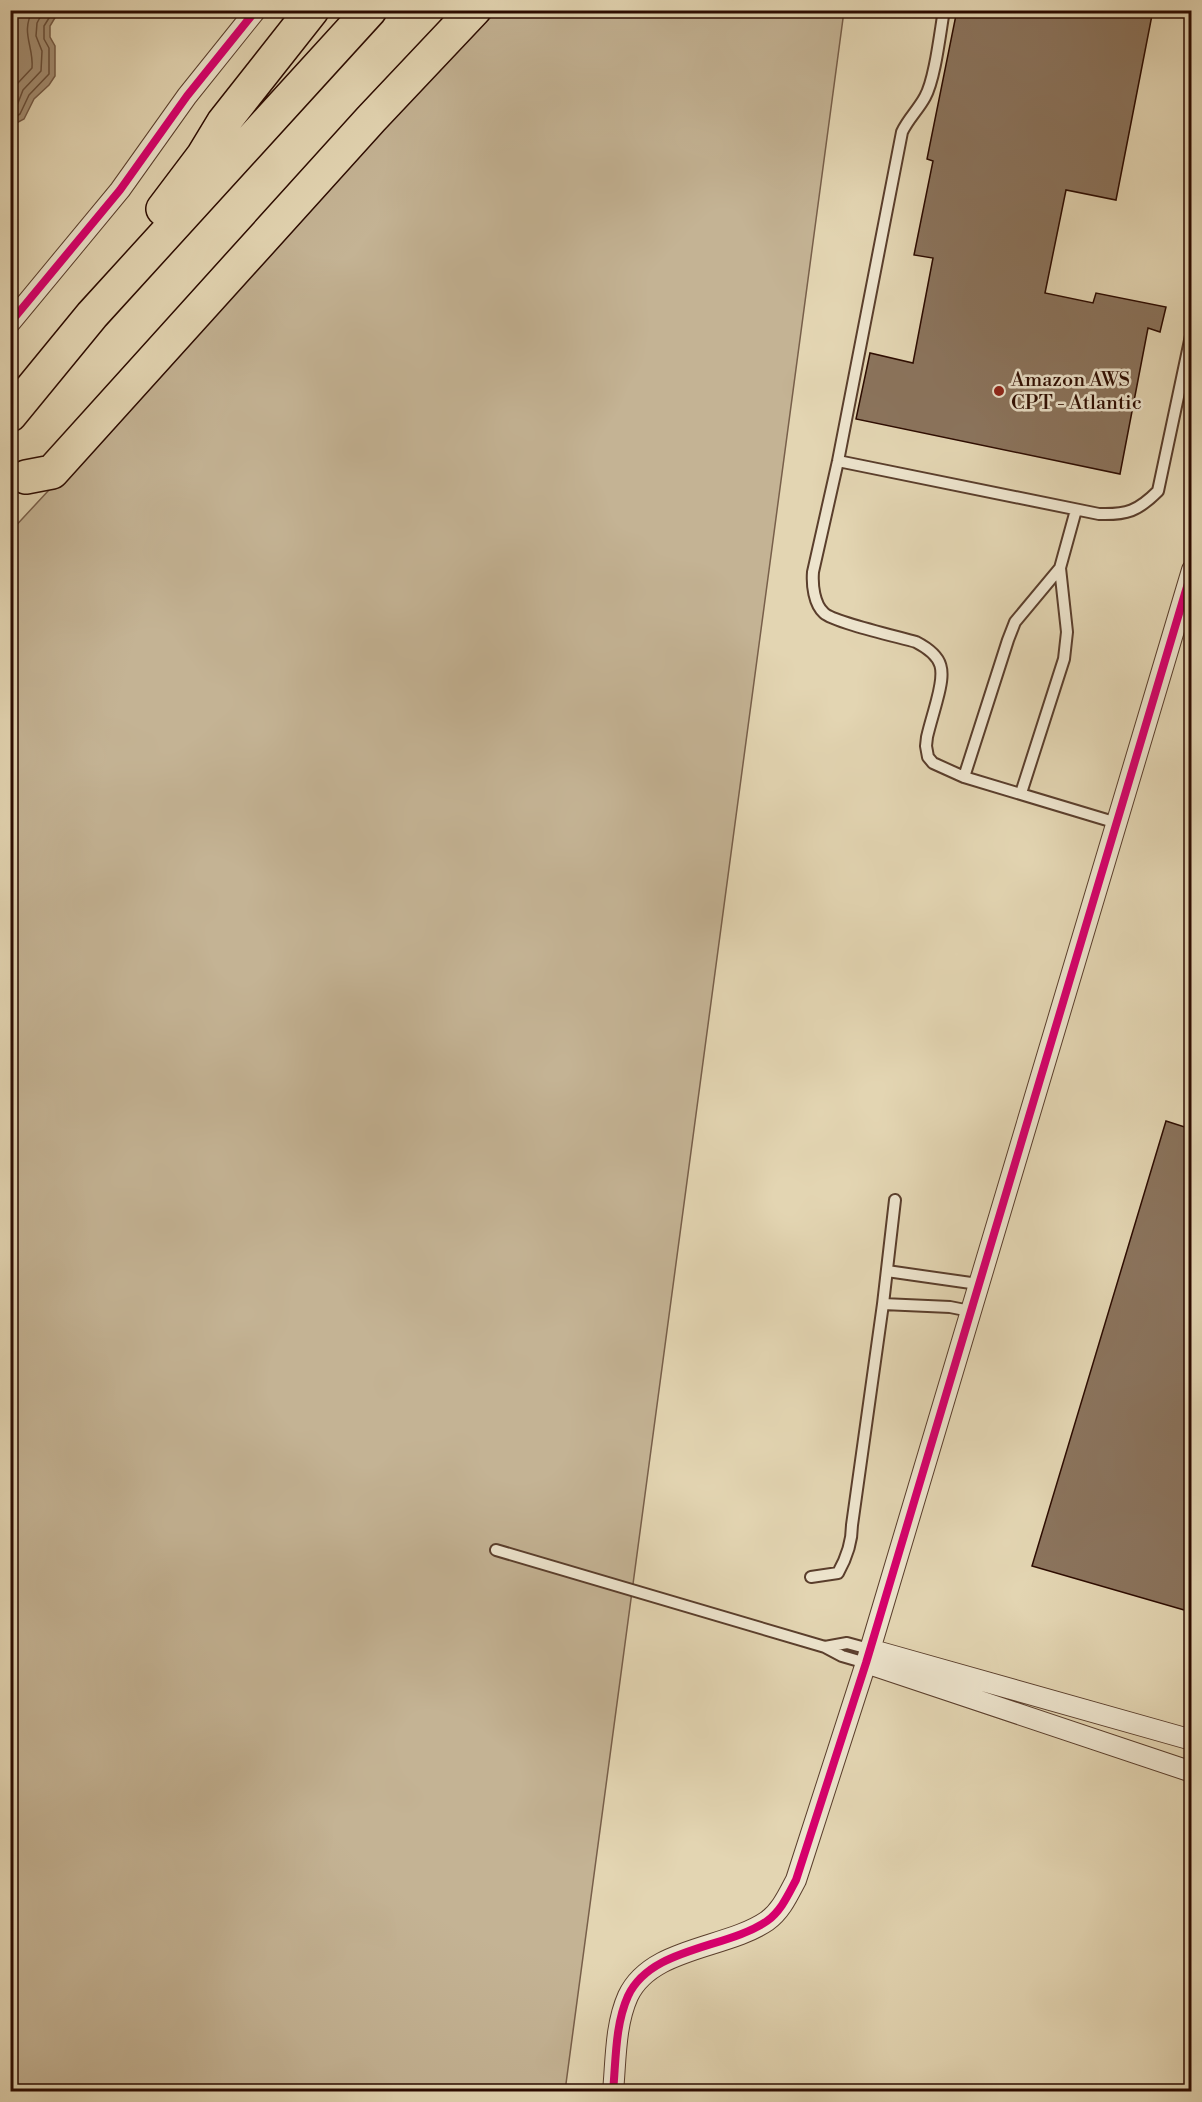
<svg xmlns="http://www.w3.org/2000/svg" width="1202" height="2102" font-family="'Libre Bodoni',serif">
  <rect width="100%" height="100%" fill="#e3d5b2"/>
  <filter id="stains"><feTurbulence type="fractalNoise" baseFrequency=".00333" numOctaves="4"/><feColorMatrix values="0 0 0 0 .2 0 0 0 0 .09 0 0 0 0 .02 0 0 0 .5 -.17"/></filter>
  <radialGradient id="worn" r=".72"><stop offset=".6" stop-color="#630" stop-opacity="0"/><stop offset="1" stop-color="#630" stop-opacity=".3"/></radialGradient>
  <!-- green -->
  <path fill="#c4b394" stroke="#785f4a" stroke-width="1.5" d="M 498,11 L 844,11 L 565,2091 L 11,2091 L 10,532 L 474,32 Z"/>
  <!-- water -->
  <path fill="#a59075" stroke="#755b46" stroke-width="1.5" d="M 11,10 L 72,11 L 56,16 L 50,26 L 50,37 L 55,46 L 55,76 L 49,85 L 34,99 L 24,119 L 11,126 Z"/>
  <g fill="none" stroke-linecap="round" stroke-linejoin="round">
    <!-- shore -->
    <path stroke="#684e3a" stroke-width="1.5" d="M 10,95 L 17,84 L 32,68 C 34,46 20,33 33,10
      M 10,112 L 16,108 L 23,90 L 41,71 L 42,51 L 36,36 L 37,23 L 44,10
      M 10,120 L 20,114 L 29,95 L 49,74 L 49,48 L 44,39 L 44,26 L 54,10"/>
  </g>
  <!-- building -->
  <path fill="#8b745d" stroke="#2c0b00" stroke-width="1.5" d="M 957,10 L 1153,10 L 1116,200 L 1066,190 L 1045,293 L 1093,303 L 1096,293 L 1166,307 L 1160,332 L 1148,328 L 1120,474 L 856,419 L 870,353 L 913,363 L 933,258 L 914,255 L 933,161 L 927,159 Z
    M 1166,1121 L 1191,1129 L 1191,1612 L 1032,1566 Z"/>
  <g fill="none" stroke-linecap="round" stroke-linejoin="round">
    <defs>
      <path id="service" d="M 944,10 C 940,33 935,79 925,97 C 918,110 908,119 902,132 L 838,461 L 813,572 C 812,585 814,604 824,613 C 833,622 899,637 916,642 C 945,657 945,670 937,700 C 934,712 930,724 927,737 L 926,746 L 928,757 L 933,763 L 964,777 L 1117,823
        M 838,461 L 1099,514 C 1127,515 1138,511 1158,491 L 1192,331
        M 964,777 L 1008,640 L 1015,622 L 1060,568
        M 1021,793 L 1064,659 L 1067,632 L 1060,568 L 1076,510
        M 895,1200 L 883,1304 L 950,1307 L 970,1311
        M 887,1271 L 978,1284
        M 496,1550 L 825,1647 L 842,1656 L 866,1663
        M 811,1577 L 838,1573 C 847,1557 852,1543 852,1525 L 883,1304
        M 825,1647 L 847,1643 L 869,1649"/>
      <path id="minor" d="M 10,323 L 120,190 L 187,96 L 256,10
        M 869,1649 L 1192,1740
        M 866,1663 L 1192,1772
        M 613,2092 C 616,2060 615,2025 628,1996 C 651,1947 726,1949 767,1921 C 781,1911 788,1895 796,1880 L 866,1663 L 1192,570"/>
      <path id="motorway" d="M 163,209 L 203,156 L 223,123 L 312,10
        M 10,415 L 92,315 L 370,10
        M 26,477 L 52,472 L 371,119 L 474,10"/>
    </defs>
    <!-- service casing -->
    <use href="#service" stroke="#5a3e2c" stroke-width="14"/>
    <!-- minor casing -->
    <use href="#minor" stroke="#5a3e2c" stroke-width="22"/>
    <!-- motorway casing -->
    <use href="#motorway" stroke="#2c0b00" stroke-width="36"/>
    <!-- service -->
    <use href="#service" stroke="#ede4cd" stroke-width="10"/>
    <!-- minor -->
    <use href="#minor" stroke="#ede4cd" stroke-width="20"/>
    <!-- motorway -->
    <use href="#motorway" stroke="#e3d5b2" stroke-width="33"/>
    <defs>
      <path id="cycleway" d="M 10,323 L 120,190 L 187,96 L 256,10
        M 613,2092 C 616,2060 615,2025 628,1996 C 651,1947 726,1949 767,1921 C 781,1911 788,1895 796,1880 L 866,1663 L 1192,570"/>
    </defs>
    <!-- cycleway casing -->
    <use href="#cycleway" stroke="#ede4cd" stroke-width="11"/>
    <!-- cycleway -->
    <use href="#cycleway" stroke="#d6006c" stroke-width="8"/>
  </g>
  <!-- markers -->
  <circle fill="#8f2418" stroke="#ede4cd" stroke-width="2" cx="999" cy="391" r="6"/>
  <g text-anchor="middle" dominant-baseline="central" stroke-width="5" stroke-linejoin="round" paint-order="stroke">
    <!-- poi labels -->
    <g font-size="20" fill="#2c0b00" stroke="#ede4cd" text-anchor="start">
      <text x="1011" y="380">Amazon AWS<tspan x="1011" dy="23">CPT - Atlantic</tspan></text>
    </g>
  </g>
  <!-- margin -->
  <rect width="1202" height="2102" fill="none" stroke="#e3d5b2" stroke-width="36"/>
  <rect x="12" y="12" width="1178" height="2078" fill="none" stroke="#2c0b00" stroke-width="3"/>
  <rect x="18" y="18" width="1166" height="2066" fill="none" stroke="#2c0b00" stroke-width="1.5"/>
  <rect width="100%" height="100%" filter="url(#stains)"/>
  <rect width="100%" height="100%" fill="url(#worn)"/>
</svg>
